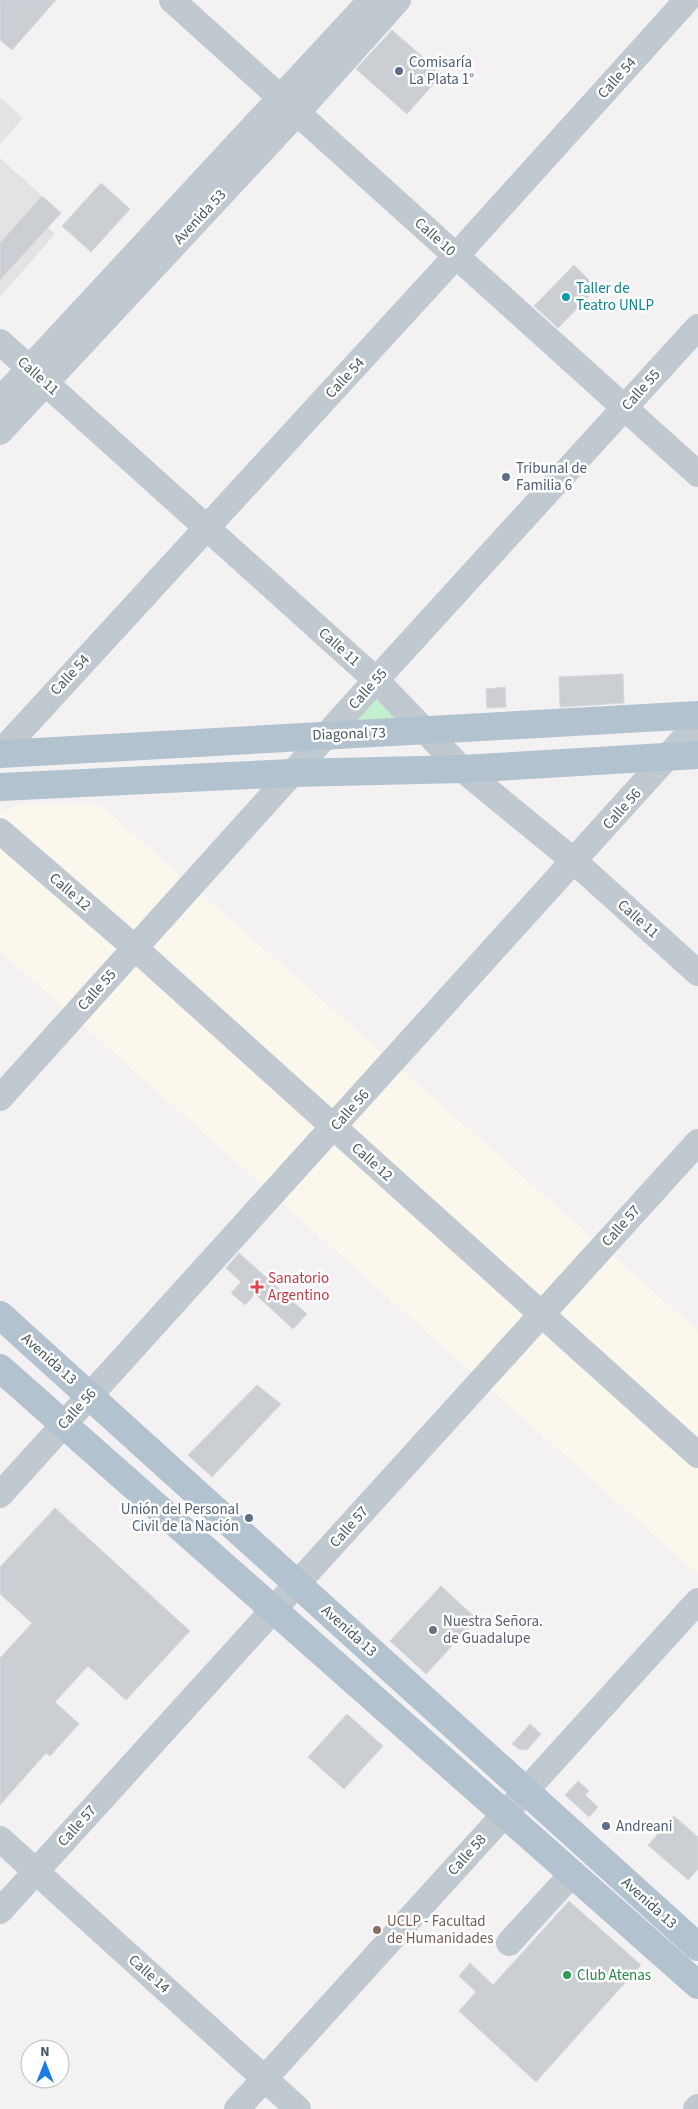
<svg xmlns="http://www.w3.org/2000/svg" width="698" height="2109" font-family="'Source Sans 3',sans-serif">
  <rect width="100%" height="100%" fill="#f4f1f2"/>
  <!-- commercial -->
  <path fill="#fcf7ed" d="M 99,804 L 698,1331 L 698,1574 L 0,951 L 0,812 L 18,805 Z"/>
  <!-- education -->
  <path fill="#e5e2e4" d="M 0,97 L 23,118 L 0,144 Z
    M 0,158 L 50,203 L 37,217 L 55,234 L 0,297 Z"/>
  <!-- green -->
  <path fill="#c2f0d1" d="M 374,698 L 401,722 L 347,726 Z"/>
  <!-- building -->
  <path fill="#cbcfd4" stroke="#d6d8dd" d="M 0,0 L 56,0 L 12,50 L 0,40 Z
    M 392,30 L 442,74 L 407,114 L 356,69 Z
    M 101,183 L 130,209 L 91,252 L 62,226 Z
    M 42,196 L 61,213 L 0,280 L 0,243 Z
    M 574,265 L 597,288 L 558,328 L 534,306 Z
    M 623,674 L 624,703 L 560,707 L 559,677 Z
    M 505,687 L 506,707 L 487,708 L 486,689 Z
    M 239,1253 L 307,1314 L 293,1329 L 255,1294 L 245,1305 L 231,1293 L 241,1282 L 226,1268 Z
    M 257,1385 L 281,1404 L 212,1477 L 188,1455 Z
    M 55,1508 L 190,1631 L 126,1700 L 88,1666 L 55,1702 L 79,1724 L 50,1756 L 46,1753 L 0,1805 L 0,1658 L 32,1623 L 0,1594 L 0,1567 Z
    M 441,1586 L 477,1619 L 426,1674 L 390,1641 Z
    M 347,1714 L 383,1746 L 344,1789 L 308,1757 Z
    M 530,1724 L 541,1734 L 527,1750 L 519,1749 L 512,1744 Z
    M 578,1781 L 589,1791 L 585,1795 L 598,1807 L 589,1817 L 565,1795 Z
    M 674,1816 L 698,1837 L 698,1869 L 688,1880 L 648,1845 Z
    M 569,1901 L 641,1965 L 536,2082 L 459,2011 L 476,1992 L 459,1976 L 470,1963 L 493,1985 Z"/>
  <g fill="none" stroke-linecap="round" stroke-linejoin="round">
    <!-- minor -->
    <path stroke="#c0c9d0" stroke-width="26" d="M 172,0 L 698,474
      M 0,342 L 376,680 L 462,769 L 574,861 L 698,973
      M 0,400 L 371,0
      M 0,432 L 297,113 L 398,0
      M 0,753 L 456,256 L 687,0
      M 0,831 L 135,948 L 698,1455
      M 0,1098 L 376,680 L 698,327
      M 0,1495 L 698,723
      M 0,1839 L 298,2109
      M 0,1911 L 698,1142
      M 509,1943 L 572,1874
      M 237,2109 L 698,1601
      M 696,2109 L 698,2107"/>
    <!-- major -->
    <path stroke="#b2c2cf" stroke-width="28" d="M 0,754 L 698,715
      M 0,787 L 293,773 L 462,769 L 698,755
      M 0,1315 L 698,1947
      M 0,1368 L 698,1985"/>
  </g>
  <!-- markers -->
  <g fill="#5c6f8a" stroke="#fff" stroke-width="2">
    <circle cx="399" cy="71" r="5"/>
    <circle cx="506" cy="477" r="5"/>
    <circle cx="249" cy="1518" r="5"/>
    <circle cx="606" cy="1826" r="5"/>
  </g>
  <circle fill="#0f9aa8" stroke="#fff" stroke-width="2" cx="566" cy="297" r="5"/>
  <path fill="#e0444e" stroke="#fff" stroke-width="2" d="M254.5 1279.5h5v5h5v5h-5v5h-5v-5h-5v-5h5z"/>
  <circle fill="#6b7280" stroke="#fff" stroke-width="2" cx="433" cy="1630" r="5"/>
  <circle fill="#8d6e63" stroke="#fff" stroke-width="2" cx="377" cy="1930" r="5"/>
  <circle fill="#2e9e5b" stroke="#fff" stroke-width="2" cx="567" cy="1975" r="5"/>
  <g text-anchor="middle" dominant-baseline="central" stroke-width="5" stroke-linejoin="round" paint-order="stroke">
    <!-- service labels -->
    <g font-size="15" fill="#4e5e75" stroke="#fff" text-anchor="start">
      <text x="409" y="62">Comisaría<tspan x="409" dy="17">La Plata 1°</tspan></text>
      <text x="516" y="468">Tribunal de<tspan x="516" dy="17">Familia 6</tspan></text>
      <text x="239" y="1509" text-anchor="end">Unión del Personal<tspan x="239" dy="17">Civil de la Nación</tspan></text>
      <text x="616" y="1826">Andreani</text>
    </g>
    <!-- street labels -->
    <g font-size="15" fill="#49565f" stroke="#fff">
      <text transform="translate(617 78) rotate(-48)">Calle 54</text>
      <text transform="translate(200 217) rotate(-47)">Avenida 53</text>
      <text transform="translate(435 237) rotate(42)">Calle 10</text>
      <text transform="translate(38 376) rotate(42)">Calle 11</text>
      <text transform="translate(345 378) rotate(-47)">Calle 54</text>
      <text transform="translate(641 390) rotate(-48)">Calle 55</text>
      <text transform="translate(339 647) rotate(42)">Calle 11</text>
      <text transform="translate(70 675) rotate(-47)">Calle 54</text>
      <text transform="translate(368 689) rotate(-48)">Calle 55</text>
      <text transform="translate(349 734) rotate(-2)">Diagonal 73</text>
      <text transform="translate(622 809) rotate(-48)">Calle 56</text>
      <text transform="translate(70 892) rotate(41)">Calle 12</text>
      <text transform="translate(638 919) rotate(42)">Calle 11</text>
      <text transform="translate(97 990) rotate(-48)">Calle 55</text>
      <text transform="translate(350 1110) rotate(-48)">Calle 56</text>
      <text transform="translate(372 1162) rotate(42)">Calle 12</text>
      <text transform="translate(621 1226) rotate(-48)">Calle 57</text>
      <text transform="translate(49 1359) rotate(42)">Avenida 13</text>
      <text transform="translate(77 1409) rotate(-48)">Calle 56</text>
      <text transform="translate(349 1527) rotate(-48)">Calle 57</text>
      <text transform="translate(349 1631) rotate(42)">Avenida 13</text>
      <text transform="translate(77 1826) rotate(-48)">Calle 57</text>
      <text transform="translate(467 1855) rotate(-48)">Calle 58</text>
      <text transform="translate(649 1903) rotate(42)">Avenida 13</text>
      <text transform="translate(149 1974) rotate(42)">Calle 14</text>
    </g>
    <!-- culture labels -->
    <g font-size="15" fill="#0d838f" stroke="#fff" text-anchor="start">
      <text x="576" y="288">Taller de<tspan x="576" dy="17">Teatro UNLP</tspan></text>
    </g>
    <!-- health labels -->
    <g font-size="15" fill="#be3a42" stroke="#fff" text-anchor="start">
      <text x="268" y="1278">Sanatorio<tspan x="268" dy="17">Argentino</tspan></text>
    </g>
    <!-- worship labels -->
    <g font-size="15" fill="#5b616d" stroke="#fff" text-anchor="start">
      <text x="443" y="1621">Nuestra Señora.<tspan x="443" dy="17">de Guadalupe</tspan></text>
    </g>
    <!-- education labels -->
    <g font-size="15" fill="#785e54" stroke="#fff" text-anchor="start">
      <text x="387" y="1921">UCLP - Facultad<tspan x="387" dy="17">de Humanidades</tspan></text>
    </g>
    <!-- leisure labels -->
    <g font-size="15" fill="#27864d" stroke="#fff" text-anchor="start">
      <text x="577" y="1975">Club Atenas</text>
    </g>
  </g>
  <!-- north arrow -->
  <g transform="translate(45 2064)"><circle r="24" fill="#ffffff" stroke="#b6bbbf"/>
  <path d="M0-4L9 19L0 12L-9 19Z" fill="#1b7de4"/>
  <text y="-8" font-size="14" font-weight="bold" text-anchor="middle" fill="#49565f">N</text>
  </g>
</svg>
